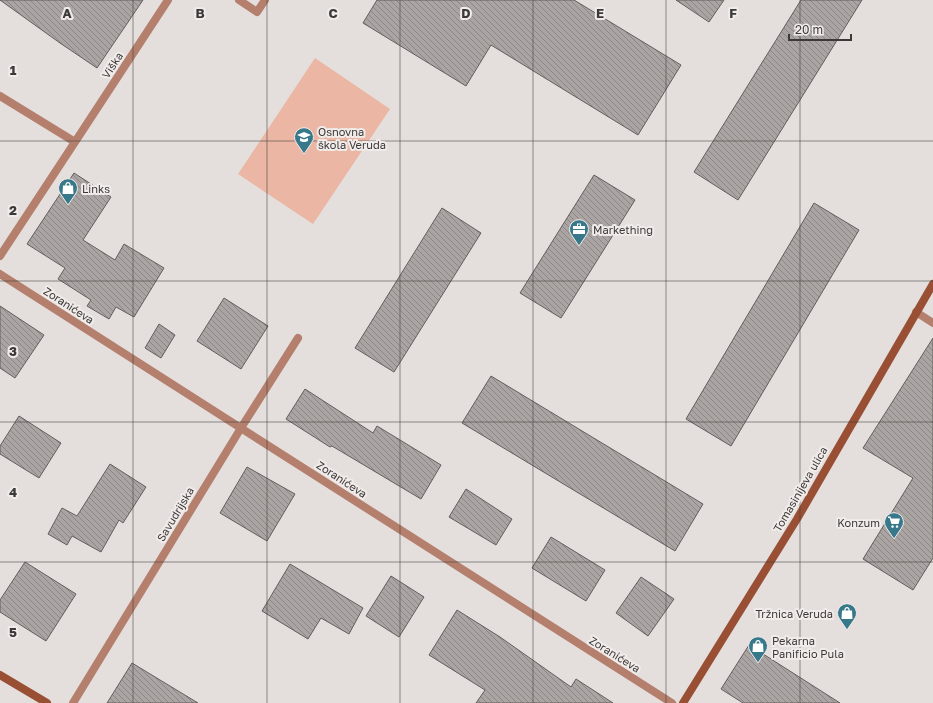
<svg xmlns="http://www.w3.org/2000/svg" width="933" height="703" font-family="'Golos Text',sans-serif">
  <defs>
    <pattern id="building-back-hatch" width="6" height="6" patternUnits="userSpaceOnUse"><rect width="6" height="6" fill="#aaa5a3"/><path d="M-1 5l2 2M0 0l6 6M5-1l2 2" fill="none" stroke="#8c8786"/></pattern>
  </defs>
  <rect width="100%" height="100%" fill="#e4dfdd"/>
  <!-- pitch -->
  <path fill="#ebb6a3" d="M 315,58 L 390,109 L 313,224 L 238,174 Z"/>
  <!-- building -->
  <path fill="url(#building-back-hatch)" stroke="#635e5d" d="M 0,0 L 143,0 L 97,68 L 60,43 Z
    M 377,0 L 574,0 L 681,65 L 638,135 L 491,45 L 466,86 L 363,23 Z
    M 676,0 L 724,0 L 709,22 Z
    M 801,0 L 862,0 L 738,200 L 694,172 Z
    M 74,173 L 111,197 L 83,240 L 115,260 L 124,244 L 164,268 L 134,317 L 116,307 L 109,319 L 87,306 L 91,300 L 58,279 L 65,268 L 27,244 Z
    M 594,175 L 635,200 L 561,318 L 520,293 Z
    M 814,203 L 859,230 L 731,446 L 686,419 Z
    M 442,208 L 481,233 L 394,372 L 355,348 Z
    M 224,298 L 268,326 L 241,369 L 197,341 Z
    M 0,306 L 44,335 L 15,378 L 0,368 Z
    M 159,324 L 175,335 L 161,358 L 145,348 Z
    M 933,338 L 933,558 L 913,590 L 863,559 L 913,478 L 863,448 Z
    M 491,376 L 703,504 L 675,551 L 462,423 Z
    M 305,389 L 373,433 L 377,426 L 441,465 L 421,499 L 332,446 L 330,447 L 286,419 Z
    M 19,416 L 61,443 L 39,478 L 0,454 L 0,446 Z
    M 110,464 L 146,487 L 123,523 L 119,520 L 101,552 L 72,536 L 67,545 L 48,534 L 62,508 L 77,516 Z
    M 247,467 L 295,494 L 267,541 L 220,513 Z
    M 466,489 L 512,519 L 496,545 L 449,517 Z
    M 551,537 L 605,570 L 586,601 L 532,568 Z
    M 25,562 L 76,594 L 46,641 L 0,612 L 0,600 Z
    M 290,564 L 363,608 L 349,634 L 321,618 L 308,639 L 262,611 Z
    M 391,576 L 424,597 L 399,637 L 366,616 Z
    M 641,577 L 674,599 L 648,636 L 616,613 Z
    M 457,610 L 500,637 L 571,687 L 576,679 L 613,703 L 476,703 L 485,690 L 429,655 Z
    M 749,645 L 840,703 L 743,703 L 721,689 Z
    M 132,663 L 198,703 L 107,703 Z"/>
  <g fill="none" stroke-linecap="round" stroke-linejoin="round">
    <!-- street -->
    <path stroke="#b47f6c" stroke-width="8" d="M 239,0 L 257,12 L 265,0
      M 0,96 L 75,142 L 0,256
      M 75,142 L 168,0
      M 0,274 C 224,417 447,561 672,703
      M 916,312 L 933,323
      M 73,703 L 241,428 L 298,338"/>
    <!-- secondary -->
    <path stroke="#994f33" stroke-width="8" d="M 0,675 L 47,703
      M 683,703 L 797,519 L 933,284"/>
  </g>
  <!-- grid -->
  <path fill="none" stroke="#3c3a39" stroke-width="1" stroke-opacity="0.55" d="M 133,0 L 133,703M 267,0 L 267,703M 400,0 L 400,703M 533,0 L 533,703M 666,0 L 666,703M 800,0 L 800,703M 0,141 L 933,141M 0,281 L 933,281M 0,422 L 933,422M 0,562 L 933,562"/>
  <!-- icons -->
  <defs>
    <symbol id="school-pin" viewBox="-11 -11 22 30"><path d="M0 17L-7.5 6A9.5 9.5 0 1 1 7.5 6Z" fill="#37788b" stroke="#f1ecea"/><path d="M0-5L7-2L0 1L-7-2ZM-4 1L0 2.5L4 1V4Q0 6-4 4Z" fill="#fff"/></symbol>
    <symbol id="shop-pin" viewBox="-11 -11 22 30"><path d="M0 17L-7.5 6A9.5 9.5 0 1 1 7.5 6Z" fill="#37788b" stroke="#f1ecea"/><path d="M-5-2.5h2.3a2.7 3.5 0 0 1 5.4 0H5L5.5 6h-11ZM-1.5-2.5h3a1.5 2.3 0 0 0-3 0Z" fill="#fff"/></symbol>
    <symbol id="office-pin" viewBox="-11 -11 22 30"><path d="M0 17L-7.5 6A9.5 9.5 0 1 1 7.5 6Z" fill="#37788b" stroke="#f1ecea"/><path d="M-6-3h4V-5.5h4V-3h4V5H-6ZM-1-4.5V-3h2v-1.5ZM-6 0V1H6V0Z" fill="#fff"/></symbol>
    <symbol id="supermarket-pin" viewBox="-11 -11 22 30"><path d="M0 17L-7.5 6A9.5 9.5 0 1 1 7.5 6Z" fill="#37788b" stroke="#f1ecea"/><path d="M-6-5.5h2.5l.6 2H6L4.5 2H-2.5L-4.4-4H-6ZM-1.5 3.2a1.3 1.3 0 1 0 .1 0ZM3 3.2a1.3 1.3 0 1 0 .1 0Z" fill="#fff"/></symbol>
  </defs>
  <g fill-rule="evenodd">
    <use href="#school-pin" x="293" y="126" width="22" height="30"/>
    <use href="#shop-pin" x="57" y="177" width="22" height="30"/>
    <use href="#office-pin" x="568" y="218" width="22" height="30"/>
    <use href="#supermarket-pin" x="883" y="511" width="22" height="30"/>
    <use href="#shop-pin" x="836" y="602" width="22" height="30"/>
    <use href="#shop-pin" x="747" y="635" width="22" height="30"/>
  </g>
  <g text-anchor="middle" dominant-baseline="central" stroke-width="4" stroke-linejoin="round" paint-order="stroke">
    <!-- street labels -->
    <g font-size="11" fill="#3c3a39" stroke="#f1ecea">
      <text transform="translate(112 65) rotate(-57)">Viška</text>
      <text transform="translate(69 305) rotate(33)">Zoranićeva</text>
      <text transform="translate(342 479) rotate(33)">Zoranićeva</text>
      <text transform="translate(800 489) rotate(-60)">Tomasinijeva ulica</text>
      <text transform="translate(175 514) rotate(-59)">Savudrijska</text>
      <text transform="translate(615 654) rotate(32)">Zoranićeva</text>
    </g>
    <!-- poi labels -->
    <g font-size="11" fill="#3c3a39" stroke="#f1ecea" text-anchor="start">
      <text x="318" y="131">Osnovna<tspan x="318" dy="13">škola Veruda</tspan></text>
      <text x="82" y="188">Links</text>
      <text x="593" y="229">Markething</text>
      <text x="880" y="522" text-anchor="end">Konzum</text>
      <text x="833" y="613" text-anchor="end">Tržnica Veruda</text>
      <text x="772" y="640">Pekarna<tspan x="772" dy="13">Panificio Pula</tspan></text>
    </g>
  </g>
  <g font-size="13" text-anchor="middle" font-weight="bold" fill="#3c3a39" stroke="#f1ecea" stroke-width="4" stroke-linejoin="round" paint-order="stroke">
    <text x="67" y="18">A</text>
    <text x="200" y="18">B</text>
    <text x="333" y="18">C</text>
    <text x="466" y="18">D</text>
    <text x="600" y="18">E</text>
    <text x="733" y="18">F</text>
    <text x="13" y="75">1</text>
    <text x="13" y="215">2</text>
    <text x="13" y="356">3</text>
    <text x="13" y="497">4</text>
    <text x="13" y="637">5</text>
  </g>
  <!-- scale -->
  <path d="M789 34v6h62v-6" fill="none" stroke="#3c3a39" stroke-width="2"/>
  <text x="795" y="34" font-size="12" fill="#3c3a39" stroke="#f1ecea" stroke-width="3" paint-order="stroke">20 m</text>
</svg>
